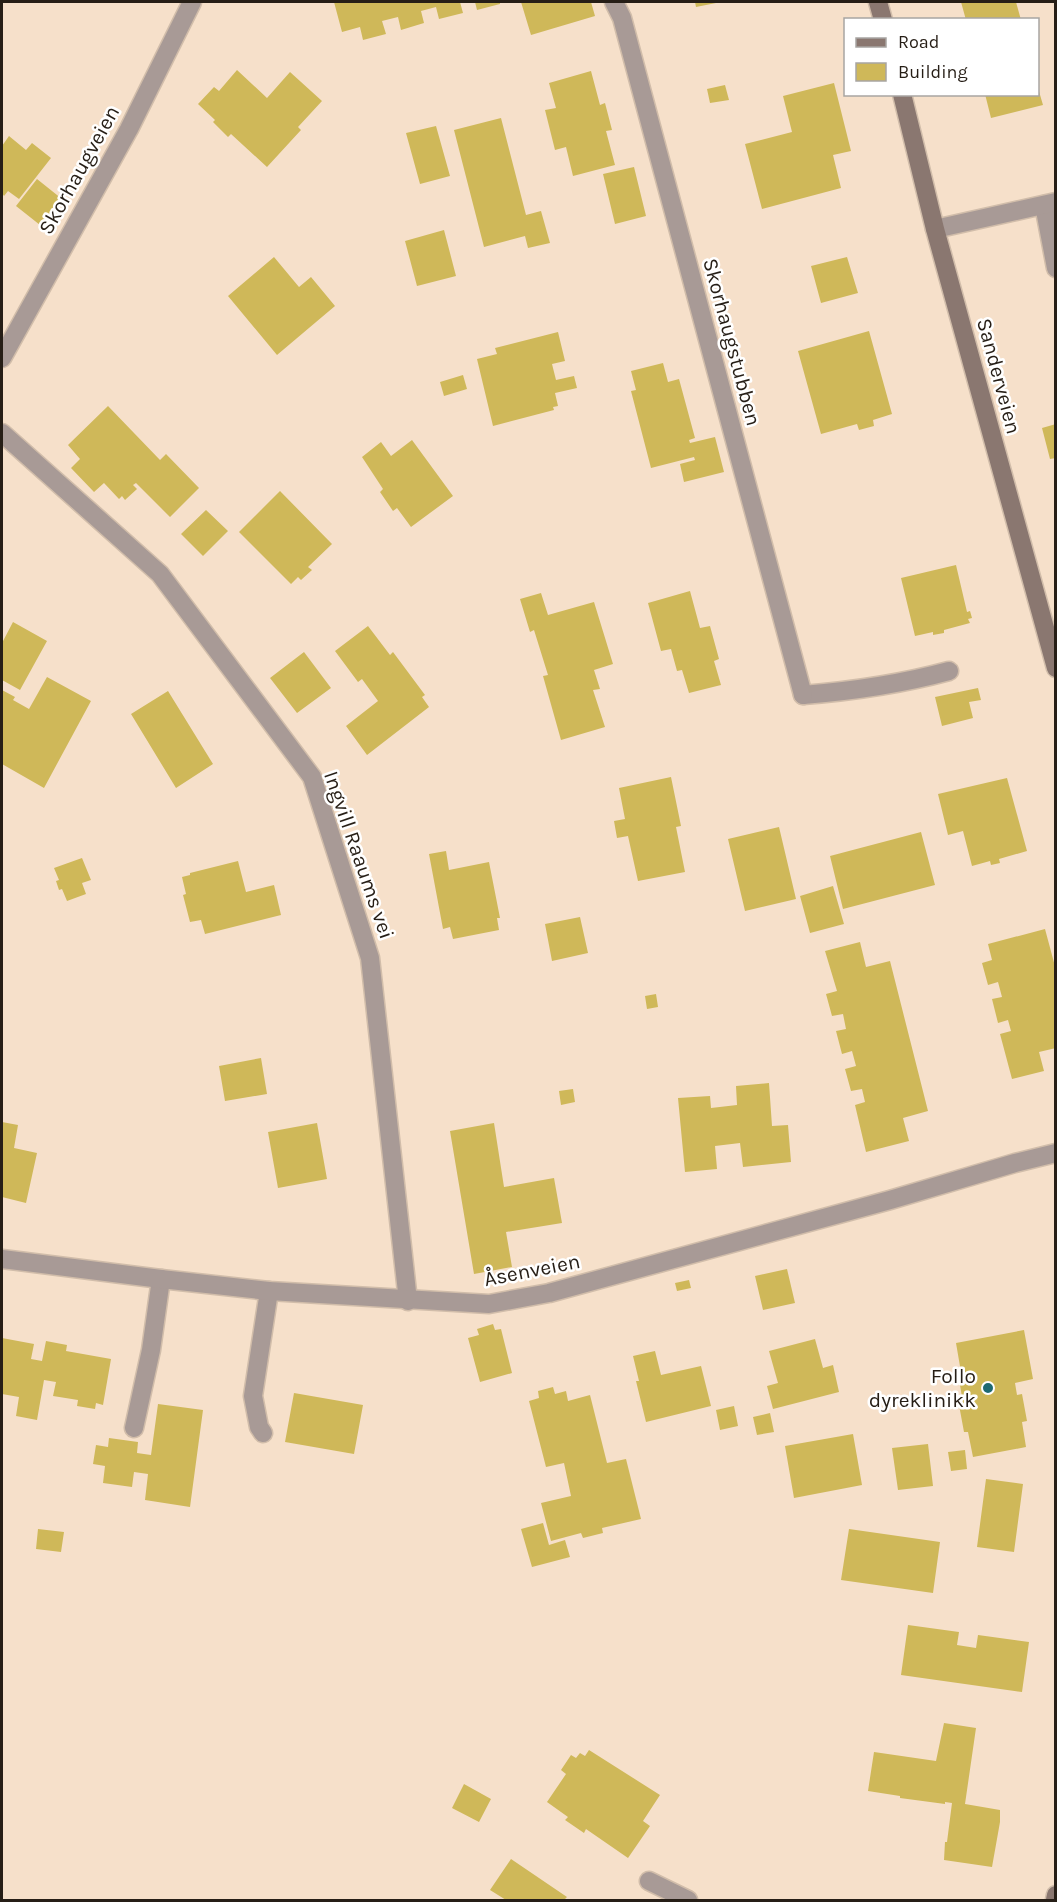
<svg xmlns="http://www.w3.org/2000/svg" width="1057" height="1902" font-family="Karla,sans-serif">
  <rect width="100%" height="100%" fill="#f6e0ca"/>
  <!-- building -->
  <path fill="#cfb859" d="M 334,2 L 460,2 L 463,13 L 439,19 L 436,7 L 421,11 L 424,23 L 401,30 L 398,17 L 382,21 L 386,34 L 363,40 L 360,27 L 342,32 Z
    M 475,2 L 500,2 L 500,4 L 477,10 Z
    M 521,2 L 591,2 L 595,16 L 531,35 Z
    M 695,2 L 716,2 L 716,3 L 696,7 Z
    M 961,2 L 1016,2 L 1021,20 L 966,20 Z
    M 237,70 L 267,98 L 290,72 L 322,101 L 298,127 L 301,130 L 267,167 L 231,134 L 228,137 L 213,122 L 215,120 L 198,104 L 214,87 L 219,91 Z
    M 591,71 L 600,105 L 605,103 L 612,130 L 606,131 L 615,165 L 573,176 L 566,147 L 555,150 L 545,110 L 556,108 L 549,83 Z
    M 834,83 L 851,151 L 833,155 L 841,188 L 762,209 L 745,144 L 792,132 L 783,96 Z
    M 725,85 L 729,100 L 710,103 L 707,89 Z
    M 1038,88 L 1043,105 L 991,118 L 985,94 L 1038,94 Z
    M 501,118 L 526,215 L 541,211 L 550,243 L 528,248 L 525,236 L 484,247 L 454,130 Z
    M 436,126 L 450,176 L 420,184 L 406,133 Z
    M 9,136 L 26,150 L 32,143 L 51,158 L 19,199 L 8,191 L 4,196 L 2,193 L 2,146 Z
    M 634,167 L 646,216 L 615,224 L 603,174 Z
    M 37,179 L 62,199 L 40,225 L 16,206 Z
    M 444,230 L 456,276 L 417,286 L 405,241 Z
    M 274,257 L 299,287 L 311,277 L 335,306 L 277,355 L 228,296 Z
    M 847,257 L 858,293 L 821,303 L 811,266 Z
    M 869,331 L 892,414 L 873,420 L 874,426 L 859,430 L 857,424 L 821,434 L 798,351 Z
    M 558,332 L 565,361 L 552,364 L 556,380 L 574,376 L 577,388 L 555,393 L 558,406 L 553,407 L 554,410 L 493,426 L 477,359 L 497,354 L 495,348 Z
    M 663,363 L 668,382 L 679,379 L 695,438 L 689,440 L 690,443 L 715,437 L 724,472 L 684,482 L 680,464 L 695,460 L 694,457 L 651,468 L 631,391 L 636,390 L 631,371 Z
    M 463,375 L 467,389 L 444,396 L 440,382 Z
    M 108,406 L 160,460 L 166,454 L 199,488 L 170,517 L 136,483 L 133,485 L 137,489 L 125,500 L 122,496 L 119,499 L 104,483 L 94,492 L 71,468 L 80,459 L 68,445 Z
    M 1056,424 L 1056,458 L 1050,459 L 1042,428 Z
    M 412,440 L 453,496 L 411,527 L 397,508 L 393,511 L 380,492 L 383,489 L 362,457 L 381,442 L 391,456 Z
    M 280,491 L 332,544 L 308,567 L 312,570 L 301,580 L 298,577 L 291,584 L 239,532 Z
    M 206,510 L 228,531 L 203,556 L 181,534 Z
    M 956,565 L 967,612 L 970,611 L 972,618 L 968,619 L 970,623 L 944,630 L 944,633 L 933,635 L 933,632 L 915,636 L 901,578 Z
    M 690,591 L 700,628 L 710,626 L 719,659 L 714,661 L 721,685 L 689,693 L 682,670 L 677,671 L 671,649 L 661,651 L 648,603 Z
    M 541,593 L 548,615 L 594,602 L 613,664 L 594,670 L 600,689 L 593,690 L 605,727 L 561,740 L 543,676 L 548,675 L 534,630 L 530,632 L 520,599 Z
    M 13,622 L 47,641 L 20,690 L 2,680 L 2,643 Z
    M 368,626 L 390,655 L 393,652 L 425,695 L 422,697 L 429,707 L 367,755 L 346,726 L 378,701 L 362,679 L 358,682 L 335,651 Z
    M 304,652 L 331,688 L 297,713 L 270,678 Z
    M 47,677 L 91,701 L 44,788 L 2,764 L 2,690 L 15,697 L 13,700 L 29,709 Z
    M 978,688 L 981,700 L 969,702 L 973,718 L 942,726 L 935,697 Z
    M 168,691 L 213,764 L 176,788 L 131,714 Z
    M 671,777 L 681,826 L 676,827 L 685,872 L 638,881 L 628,836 L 617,838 L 614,821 L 625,819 L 619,788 Z
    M 1007,778 L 1027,851 L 999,859 L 1000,863 L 991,865 L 990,861 L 972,866 L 963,831 L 948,835 L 938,794 Z
    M 779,827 L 796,899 L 745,911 L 728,839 Z
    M 921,832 L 935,885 L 843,909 L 830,856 Z
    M 446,851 L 449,870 L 489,862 L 500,918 L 497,918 L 499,930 L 453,939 L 450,927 L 443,929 L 429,854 Z
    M 82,858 L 91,880 L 82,883 L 86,894 L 67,901 L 62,889 L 59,890 L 56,881 L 59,880 L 54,868 Z
    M 238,861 L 246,892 L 274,885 L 281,915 L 205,934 L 201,920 L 190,922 L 183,895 L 186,894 L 182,877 L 190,875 L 190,873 Z
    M 833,886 L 844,924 L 810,933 L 800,896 Z
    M 580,917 L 588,953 L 552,961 L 545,924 Z
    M 1045,929 L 1056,970 L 1056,1048 L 1039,1052 L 1044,1071 L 1012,1079 L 1000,1034 L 1011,1031 L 1008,1020 L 998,1023 L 992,999 L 1002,997 L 998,982 L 988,985 L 982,963 L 992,960 L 988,944 Z
    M 860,942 L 866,967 L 890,961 L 928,1111 L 903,1118 L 909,1141 L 866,1152 L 855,1105 L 865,1102 L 862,1089 L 851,1091 L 845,1069 L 856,1066 L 852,1051 L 842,1054 L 836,1031 L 846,1029 L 843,1014 L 832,1016 L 826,994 L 837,991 L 825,951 Z
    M 656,994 L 658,1007 L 647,1009 L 645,996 Z
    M 261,1058 L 267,1094 L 225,1101 L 219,1066 Z
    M 769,1083 L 772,1126 L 788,1125 L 791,1162 L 743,1167 L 740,1143 L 715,1146 L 717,1169 L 685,1172 L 678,1098 L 710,1096 L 711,1108 L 737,1105 L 736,1086 Z
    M 573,1089 L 575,1102 L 561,1105 L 559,1091 Z
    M 2,1122 L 18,1125 L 14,1148 L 37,1153 L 26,1203 L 2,1197 Z
    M 317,1123 L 327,1179 L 278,1188 L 268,1132 Z
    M 494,1123 L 504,1187 L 554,1178 L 562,1223 L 506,1232 L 512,1267 L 474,1274 L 450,1131 Z
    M 787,1269 L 795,1303 L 763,1310 L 755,1276 Z
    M 689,1280 L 691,1288 L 677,1291 L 675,1283 Z
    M 493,1324 L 495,1330 L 501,1329 L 512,1373 L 480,1382 L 468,1338 L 479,1335 L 477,1329 Z
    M 1024,1330 L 1033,1379 L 1015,1383 L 1017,1395 L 1022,1394 L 1027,1421 L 1022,1422 L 1026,1447 L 973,1457 L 968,1432 L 964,1432 L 959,1405 L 963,1403 L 959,1379 L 962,1378 L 956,1343 Z
    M 2,1338 L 34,1344 L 31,1359 L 42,1361 L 46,1341 L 67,1345 L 66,1351 L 111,1359 L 103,1405 L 96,1403 L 95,1409 L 77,1406 L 78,1400 L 53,1396 L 56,1382 L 44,1380 L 37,1420 L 16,1416 L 19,1397 L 2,1394 Z
    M 815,1339 L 823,1368 L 833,1365 L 839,1392 L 773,1409 L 767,1386 L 778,1383 L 769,1351 Z
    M 655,1351 L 661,1375 L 701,1366 L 711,1406 L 646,1422 L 636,1381 L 639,1381 L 633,1356 Z
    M 553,1387 L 555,1394 L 566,1391 L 568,1401 L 590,1395 L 607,1463 L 626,1459 L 641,1519 L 602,1528 L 603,1533 L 583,1538 L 581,1533 L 551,1541 L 541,1503 L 571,1496 L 564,1463 L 546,1467 L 529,1401 L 539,1398 L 538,1391 Z
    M 294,1393 L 363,1405 L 354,1454 L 285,1442 Z
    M 158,1404 L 203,1410 L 190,1507 L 145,1500 L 148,1474 L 134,1472 L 132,1487 L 103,1483 L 105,1466 L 93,1464 L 96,1445 L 108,1447 L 109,1438 L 138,1442 L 137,1453 L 151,1455 Z
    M 734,1406 L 738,1426 L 720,1430 L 716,1410 Z
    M 770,1413 L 774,1432 L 757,1435 L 753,1417 Z
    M 853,1434 L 862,1485 L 794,1498 L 785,1446 Z
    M 928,1444 L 933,1486 L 898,1490 L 892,1448 Z
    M 965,1450 L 967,1469 L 951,1471 L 948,1452 Z
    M 986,1479 L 1023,1484 L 1014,1552 L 977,1547 Z
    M 543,1523 L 549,1545 L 565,1540 L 570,1557 L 532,1567 L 521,1529 Z
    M 38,1529 L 64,1532 L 61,1552 L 36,1549 Z
    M 849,1529 L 940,1542 L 933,1593 L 841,1580 Z
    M 908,1625 L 959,1632 L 957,1645 L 976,1648 L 978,1635 L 1029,1642 L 1022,1692 L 901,1675 Z
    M 944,1723 L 976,1728 L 965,1804 L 1000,1810 L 1000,1822 L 992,1867 L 944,1860 L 945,1842 L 947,1842 L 952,1803 L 945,1802 L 945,1804 L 900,1798 L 900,1796 L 868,1791 L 874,1752 L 936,1761 Z
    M 589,1750 L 660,1795 L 643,1821 L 650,1826 L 628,1858 L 586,1829 L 584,1833 L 565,1820 L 568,1817 L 547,1802 L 566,1774 L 561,1770 L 571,1755 L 576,1758 L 580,1753 L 585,1756 Z
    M 464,1784 L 491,1799 L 479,1822 L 452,1808 Z
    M 511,1859 L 567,1897 L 564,1900 L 506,1900 L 490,1890 Z"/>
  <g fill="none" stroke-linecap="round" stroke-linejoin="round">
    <defs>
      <path id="lane" d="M 1044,205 L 1056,268
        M 2,433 L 160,574 L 312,777 L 370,958 L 408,1301
        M 803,695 C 853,691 901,684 949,671
        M 134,1428 L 151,1350 L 161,1279
        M 263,1433 L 259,1427 L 253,1396 L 269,1291
        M 649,1881 L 688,1900"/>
      <path id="street" d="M 614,2 L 622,18 L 803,695
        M 935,229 L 1056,202
        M 2,358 L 129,129 L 192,2
        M 2,1259 L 161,1279 L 269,1291 L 489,1304 L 549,1293 L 890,1200 L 1015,1163 L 1056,1153"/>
      <path id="secondary" d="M 878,2 L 883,20
        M 902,94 L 935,229 L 1056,668
        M 1055,1900 L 1056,1895"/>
    </defs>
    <!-- lane casing -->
    <use href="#lane" stroke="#d1bdaa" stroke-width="21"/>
    <!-- street casing -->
    <use href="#street" stroke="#d1bdaa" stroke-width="21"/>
    <!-- secondary casing -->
    <use href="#secondary" stroke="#d1bdaa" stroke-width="21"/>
    <!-- lane -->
    <use href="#lane" stroke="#a89a96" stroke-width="18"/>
    <!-- street -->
    <use href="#street" stroke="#a89a96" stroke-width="18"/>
    <!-- secondary -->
    <use href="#secondary" stroke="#8a7770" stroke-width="18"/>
  </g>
  <!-- markers -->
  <circle fill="#1e6971" stroke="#fff" stroke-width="2" cx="988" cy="1388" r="6"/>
  <g text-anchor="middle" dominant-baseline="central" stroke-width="5" stroke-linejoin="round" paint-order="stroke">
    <!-- street labels -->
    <g font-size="21" fill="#261e16" stroke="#fff">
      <text transform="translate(79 170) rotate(-61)">Skorhaugveien</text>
      <text transform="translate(732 342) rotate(75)">Skorhaugstubben</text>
      <text transform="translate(999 376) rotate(75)">Sanderveien</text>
      <text transform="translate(359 855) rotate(71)">Ingvill Raaums vei</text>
      <text transform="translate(532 1270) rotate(-11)">Åsenveien</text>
    </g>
    <!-- poi labels -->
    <g font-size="21" fill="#261e16" stroke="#fff" text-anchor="end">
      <text x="976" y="1376">Follo<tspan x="976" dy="24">dyreklinikk</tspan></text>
    </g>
  </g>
  <!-- border -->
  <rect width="1057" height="1902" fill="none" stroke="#261e16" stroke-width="6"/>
  <!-- legend -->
  <rect x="844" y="18" width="195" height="78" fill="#ffffff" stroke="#a8a5a2" stroke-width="1.5"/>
  <rect x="856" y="38" width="30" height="9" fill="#8a7770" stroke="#a8a5a2" stroke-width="1.5"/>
  <text x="898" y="48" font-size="18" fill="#261e16">Road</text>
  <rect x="856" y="63" width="30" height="18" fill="#cfb859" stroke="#a8a5a2" stroke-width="1.5"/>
  <text x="898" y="78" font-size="18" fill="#261e16">Building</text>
</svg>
